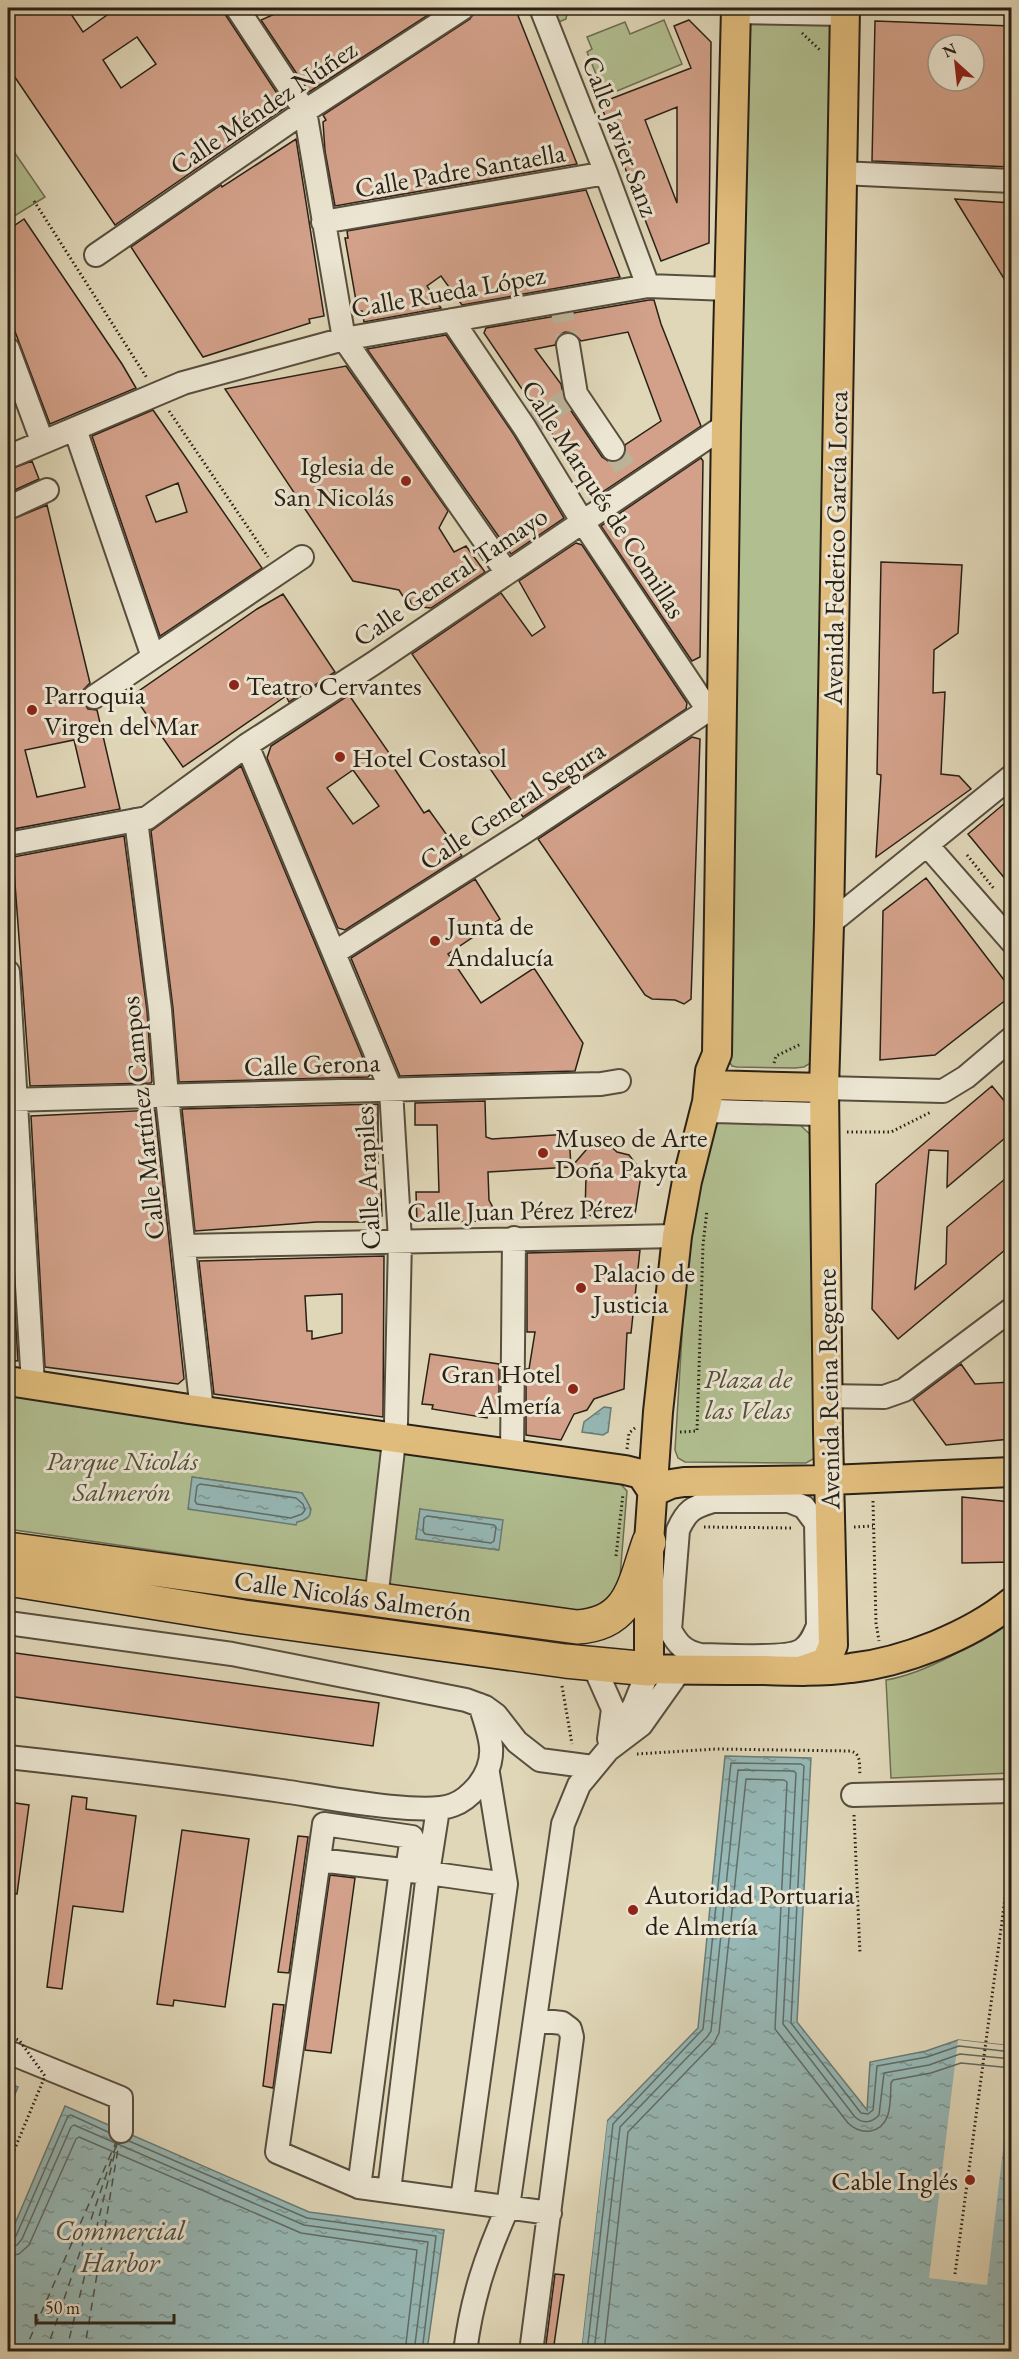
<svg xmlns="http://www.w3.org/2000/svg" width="1019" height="2359" font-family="'EB Garamond',serif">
  <defs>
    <pattern id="garden-furrows" width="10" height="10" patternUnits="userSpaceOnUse" patternTransform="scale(1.5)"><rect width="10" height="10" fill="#b1be90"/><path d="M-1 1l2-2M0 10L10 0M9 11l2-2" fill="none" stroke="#98a37b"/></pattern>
    <pattern id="water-ripples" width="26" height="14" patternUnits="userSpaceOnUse" patternTransform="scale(1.5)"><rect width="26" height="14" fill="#96b8b6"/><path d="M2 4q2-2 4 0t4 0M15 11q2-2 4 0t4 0" fill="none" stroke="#7a9593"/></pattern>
  </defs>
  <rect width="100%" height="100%" fill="#e0d7b8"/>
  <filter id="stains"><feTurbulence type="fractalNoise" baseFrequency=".00333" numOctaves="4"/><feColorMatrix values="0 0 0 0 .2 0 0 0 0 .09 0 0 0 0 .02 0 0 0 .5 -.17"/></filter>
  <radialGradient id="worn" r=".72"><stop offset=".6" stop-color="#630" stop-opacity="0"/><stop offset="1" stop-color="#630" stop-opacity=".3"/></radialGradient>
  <!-- park -->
  <path fill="#b1be90" stroke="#6d6f53" stroke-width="1.5" fill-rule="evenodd" d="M 664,20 L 682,64 L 605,96 L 587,52 L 592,49 L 587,37 L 625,22 L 630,34 Z
    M 749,20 L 828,22 L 831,28 L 822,678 L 812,1062 L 804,1067 L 795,1068 L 737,1067 L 732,1066 L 725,1055 Z
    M 8,143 L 45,197 L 8,220 Z
    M 717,1122 L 798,1123 L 815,1139 L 816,1451 L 813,1459 L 806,1463 L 685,1462 L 678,1458 L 675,1450 L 688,1238 L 709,1141 Z
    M 8,1390 L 612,1475 L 627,1491 L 619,1589 L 606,1605 L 584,1613 L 8,1529 ZM 192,1477 L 302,1493 L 311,1509 C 309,1517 304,1518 297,1521 ZM 420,1509 L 499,1550 L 416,1539 Z
    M 1011,1618 L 1011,1773 L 891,1778 L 886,1680 C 927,1673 978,1643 1011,1618 Z"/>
  <!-- garden -->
  <path fill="url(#garden-furrows)" stroke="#6d6f53" stroke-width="1.5" d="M 556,8 L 568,8 L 566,19 L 552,25 L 552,16 Z"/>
  <!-- water -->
  <path fill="url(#water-ripples)" stroke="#6a7b76" stroke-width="1.5" d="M 604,1407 L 611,1408 L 608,1432 L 603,1435 L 582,1432 L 584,1422 Z
    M 192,1477 L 302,1493 C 308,1503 320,1517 297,1522 L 296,1525 L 188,1509 Z
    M 420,1509 L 503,1520 L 499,1550 L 416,1539 Z
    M 725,1756 L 811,1758 L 797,2022 L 867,2110 L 870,2062 L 926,2051 L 958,2040 L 1011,2046 L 1011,2351 L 581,2352 L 607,2121 L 698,2028 Z
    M 8,2083 L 18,2087 L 8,2111 Z
    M 65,2106 L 309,2212 L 444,2230 L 427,2351 L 8,2352 L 8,2240 Z"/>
  <!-- pier -->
  <path fill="#e0d7b8" d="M 958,2040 L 1011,2046 L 1011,2082 L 987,2285 L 929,2278 Z
    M 605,2118 L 607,2121 L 581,2351 L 578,2352 Z"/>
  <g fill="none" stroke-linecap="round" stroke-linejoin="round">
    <!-- shore -->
    <path stroke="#606c66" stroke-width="1.5" d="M 200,1484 L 296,1498 L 303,1504 L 305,1510 L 302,1514 L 291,1518 L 197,1504 L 195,1501 L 197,1486 Z
      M 427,1516 L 494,1525 L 496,1527 L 494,1541 L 491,1543 L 425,1534 L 423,1531 L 424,1518 Z
      M 129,2141 L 307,2218 L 436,2236 L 422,2352
      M 8,2240 L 16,2236 L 68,2116 L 71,2115 L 108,2132
      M 8,2247 L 17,2245 L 22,2239 L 71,2127 L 74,2125 L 304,2225 L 428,2242 L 414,2352
      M 8,2256 L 19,2254 L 29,2245 L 76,2139 L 79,2137 L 301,2233 L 417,2250 L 405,2352
      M 587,2352 L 613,2124 L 703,2029 L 731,1763 L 801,1764 L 804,1766 L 791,2023 L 861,2113 L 868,2114 L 873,2110 L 877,2066 L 927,2057 L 959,2046 L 1012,2052
      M 594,2352 L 620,2127 L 707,2037 L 711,2031 L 738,1770 L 793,1771 L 796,1773 L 783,2024 L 855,2117 C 863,2124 872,2123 879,2115 L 884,2073 L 929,2065 L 960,2054 L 1012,2059
      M 604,2352 L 628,2132 L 714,2043 L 719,2033 L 746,1779 L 784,1780 L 787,1782 L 775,2029 L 848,2123 C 854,2129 861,2132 870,2131 C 893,2127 890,2100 891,2083 L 893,2080 L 931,2073 L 961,2063 L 1012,2068"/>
    <!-- ferry -->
    <path stroke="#4a4e46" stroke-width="1.5" stroke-dasharray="8 6" stroke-linecap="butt" d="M 24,2352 L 117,2140
      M 46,2352 L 117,2143
      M 66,2352 L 118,2140
      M 84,2352 L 119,2143"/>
  </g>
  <!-- building -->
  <path fill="#d3a18a" stroke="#292016" stroke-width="1.5" fill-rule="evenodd" d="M 8,8 L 67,8 L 83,32 L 117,8 L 221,8 L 286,107 L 115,225 L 8,67 ZM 137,37 L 156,64 L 121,88 L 103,60 Z
    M 288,8 L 439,8 L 309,92 L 261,20 Z
    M 476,8 L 515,8 L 577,164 L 335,206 L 325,151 L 323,122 L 326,120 L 323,115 L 470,19 Z
    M 689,20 L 711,42 L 709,243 L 661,261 L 600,103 L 691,68 L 674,26 ZM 677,107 L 677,203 L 645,120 Z
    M 875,21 L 1011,26 L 1011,167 L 872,161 ZM 938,45 L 974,45 L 974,81 L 938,81 Z
    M 296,139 L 324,316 L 309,319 L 310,323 L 203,357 L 131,247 L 221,185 L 222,187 Z
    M 586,190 L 620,277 L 462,305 L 441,276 L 427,286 L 441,308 L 364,322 L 362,311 L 358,312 L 345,238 L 348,238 L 347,231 Z
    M 955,199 L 1011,203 L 1011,290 Z
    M 24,219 L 122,364 L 136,388 L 50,424 L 8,313 L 8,230 Z
    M 649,300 L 654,300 L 661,324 L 701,426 L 595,497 L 484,333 L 486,328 ZM 565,332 L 573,333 L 581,341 L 628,332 L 661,421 L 625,445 L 625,454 L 620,460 L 608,461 L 602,457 L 565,402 L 561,384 L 535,349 L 555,345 L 559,335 Z
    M 446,335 L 514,435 L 564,518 L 511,554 L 367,349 Z
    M 346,366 L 448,511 L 439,528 L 454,552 L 466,546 L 485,572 L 431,608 L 412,606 L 409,598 L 404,598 L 399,590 L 353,581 L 225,389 Z
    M 153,410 L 262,568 L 160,636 L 92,436 ZM 178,483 L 187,512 L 156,522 L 146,496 Z
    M 701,458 L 703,461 L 700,657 L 692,661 L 601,526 Z
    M 32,461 L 39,479 L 8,493 L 8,470 Z
    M 47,505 L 90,683 L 82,691 L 81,699 L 88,709 L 97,710 L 120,809 L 8,830 L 8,521 ZM 74,740 L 85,787 L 37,797 L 25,750 Z
    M 576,543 L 582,545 L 687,703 L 686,709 L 523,817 L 412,654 L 501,593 L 532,636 L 545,627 L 519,581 Z
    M 881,562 L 962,565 L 958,633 L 934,650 L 933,693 L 945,692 L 941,774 L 959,776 L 971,789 L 876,857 L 881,775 L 877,774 Z
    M 283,594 L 335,672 L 289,702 L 286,696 L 183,767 L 133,695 L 257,609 Z
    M 349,695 L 398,766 L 394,768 L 424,813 L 429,810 L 462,856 L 345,930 L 338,928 L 267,758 L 271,746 ZM 353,770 L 379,806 L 353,824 L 327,788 Z
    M 692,737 L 700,739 L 691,999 L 684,1004 L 675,1000 L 652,999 L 645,995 L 538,839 Z
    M 241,766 L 370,1075 L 368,1077 L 179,1082 L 173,1008 L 151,831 Z
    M 1011,798 L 1011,886 L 968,834 Z
    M 124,836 L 147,1011 L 152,1081 L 151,1083 L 30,1086 L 13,857 Z
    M 926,878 L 1011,989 L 1011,996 L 935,1055 L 880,1060 L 883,911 Z
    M 475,879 L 500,919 L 448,954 L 481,1003 L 534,968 L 583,1043 L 575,1071 L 400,1076 L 351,958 Z
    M 992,1086 L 1011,1109 L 1011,1133 L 947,1187 L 948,1151 L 929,1150 L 915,1289 L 946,1264 L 947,1227 L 1011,1174 L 1011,1245 L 898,1339 L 872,1309 L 876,1184 Z
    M 485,1101 L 486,1137 L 492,1139 L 569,1134 L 571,1167 L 488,1172 L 489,1200 L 496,1213 L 493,1221 L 417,1222 L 416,1192 L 439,1192 L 437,1125 L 415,1125 L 415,1103 Z
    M 378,1104 L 378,1187 L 381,1190 L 382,1216 L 373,1222 L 317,1222 L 195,1231 L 182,1109 Z
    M 155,1110 L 184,1379 L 178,1384 L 45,1367 L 31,1116 Z
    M 599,1135 L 617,1152 L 629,1155 L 639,1168 L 641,1175 L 635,1214 L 585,1216 L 586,1174 L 574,1164 Z
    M 640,1250 L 631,1333 L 627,1333 L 624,1389 L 594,1399 L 587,1410 L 574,1414 L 561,1440 L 526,1435 L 526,1369 L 529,1369 L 535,1332 L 527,1332 L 527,1253 Z
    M 384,1256 L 383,1417 L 214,1394 L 199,1261 ZM 342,1294 L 342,1333 L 312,1339 L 312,1331 L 307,1331 L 305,1296 Z
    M 8,1295 L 14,1295 L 18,1361 L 8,1360 Z
    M 430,1354 L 499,1364 L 499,1415 L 488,1413 L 487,1418 L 432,1409 L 433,1405 L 422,1404 Z
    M 961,1364 L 975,1384 L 1011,1382 L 1011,1439 L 946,1445 L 913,1400 Z
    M 962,1497 L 1011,1502 L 1011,1562 L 962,1563 Z
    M 8,1652 L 379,1703 L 373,1746 L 8,1696 Z
    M 72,1796 L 87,1798 L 86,1809 L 136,1816 L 123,1912 L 73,1906 L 62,1989 L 47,1987 Z
    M 8,1802 L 29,1805 L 17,1894 L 8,1893 Z
    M 182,1830 L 249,1839 L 225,2007 L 174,2000 L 173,2006 L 157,2004 Z
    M 298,1836 L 308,1837 L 289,1973 L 278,1972 Z
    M 330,1875 L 355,1878 L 331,2053 L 305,2050 Z
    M 273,2004 L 284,2005 L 273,2088 L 263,2086 Z
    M 555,2274 L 564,2275 L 553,2352 L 545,2352 Z"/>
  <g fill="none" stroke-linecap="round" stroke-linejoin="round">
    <!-- minor-tunnel -->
    <path stroke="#bbb298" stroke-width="22" stroke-dasharray="22 11" stroke-linecap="butt" d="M 560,300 L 568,345
      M 525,428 L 576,394
      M 613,449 L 636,484"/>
    <defs>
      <path id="minor" d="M 237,8 L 305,111 L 344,339 L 507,573
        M 541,8 L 606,173 L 648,286
        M 736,12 L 844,14
        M 841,173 L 1012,181
        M 323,222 L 606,173
        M 96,255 L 305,111 L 463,8
        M 452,320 L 525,428 L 582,521 L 708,710
        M 568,345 L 576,394 L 613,449
        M 8,349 L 42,441
        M 75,429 L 153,657
        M 8,457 L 183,383 L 344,339 L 648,286 L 729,289
        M 8,508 L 47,490
        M 94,697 L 302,557
        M 247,745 L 391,1090 L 400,1240 L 396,1423 L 376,1600
        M 136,820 L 160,1010 L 167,1097 L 202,1411
        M 8,844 L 147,818 L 247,745 L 374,663 L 726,425
        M 927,845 L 1012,942
        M 829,924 L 1012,776
        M 334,953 L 523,833 L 708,710 L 722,711
        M 8,972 L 33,1384
        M 824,1088 L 943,1091 L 966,1077 L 1012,1038
        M 8,1100 L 601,1084 L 619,1081
        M 704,1113 L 715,1111 L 818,1114 L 824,1117
        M 184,1246 L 677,1236
        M 827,1396 L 884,1397 L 904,1390 L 1012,1309
        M 512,1455 L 514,1238
        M 713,1501 L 789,1501 L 804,1507 L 816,1523 L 818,1626 C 814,1635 811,1644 802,1650 C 787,1660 721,1655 700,1655 C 684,1651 678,1645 670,1630 L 678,1530 C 687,1510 693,1507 713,1501 Z
        M 8,1623 L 232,1654 L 466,1700 L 485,1707 L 496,1715 L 517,1742 L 540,1760 L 593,1767
        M 593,1664 L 613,1709 L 609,1739
        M 613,1741 L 634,1706 L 649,1669
        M 8,1757 C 99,1767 191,1778 282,1791 C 319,1796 423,1817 453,1805 C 462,1802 472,1793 478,1786 C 500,1758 490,1736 480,1705
        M 853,1795 L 1012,1791
        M 438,1809 L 428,1873 L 506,1884
        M 319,1860 L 428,1873 L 389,2191
        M 407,1870 L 412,1837 L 324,1824 L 277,2152 L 359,2187 L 550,2213
        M 8,2052 L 121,2098 L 121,2131
        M 359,2187 L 401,1870
        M 462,2200 L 506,1884 L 488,1773
        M 465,2352 C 472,2297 486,2256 508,2207 L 563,1824 L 579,1785 L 608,1750 L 641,1725 L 680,1670
        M 531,2352 L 572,2037 L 570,2029 L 562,2023 L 536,2020"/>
      <path id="major" d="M 736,8 L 726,425 L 717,1054 L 710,1071 L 707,1102 L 687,1181 L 677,1236 L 658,1412 L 649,1542 L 649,1669 C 687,1670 725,1670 764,1670 C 793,1671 822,1672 851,1668 C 904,1662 970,1636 1012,1602
        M 709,1085 L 824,1088
        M 8,1381 L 189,1409 L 625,1470 L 641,1474 L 653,1492
        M 653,1492 L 671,1484 L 684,1482 L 830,1480 L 1012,1472
        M 803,1670 L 826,1662 L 833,1645 L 828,1431 L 824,1088 L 829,924 L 845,8"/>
      <path id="highway" d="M 8,1549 L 577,1627 C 631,1624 634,1584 649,1542
        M 8,1579 L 244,1617 L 565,1661 L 649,1669"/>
    </defs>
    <!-- minor casing -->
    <use href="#minor" stroke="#574e3e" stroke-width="26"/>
    <!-- major casing -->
    <use href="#major" stroke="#292016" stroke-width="32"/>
    <!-- highway casing -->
    <use href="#highway" stroke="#292016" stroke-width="36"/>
    <!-- path -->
    <path stroke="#292016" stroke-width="3" stroke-dasharray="1.5 3" stroke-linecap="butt" d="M 802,33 L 821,51
      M 34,201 L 147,378
      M 169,411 L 268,557
      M 967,855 L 995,890
      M 774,1063 L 776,1056 L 801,1044
      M 847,1132 L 891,1132 L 931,1112
      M 680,1432 L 697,1431 L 703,1245 L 707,1210
      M 627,1449 L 629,1433 L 635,1428
      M 873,1501 L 876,1623 L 879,1641
      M 704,1527 L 793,1528
      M 854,1527 L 873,1526
      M 616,1556 L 623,1494
      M 562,1686 L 572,1744
      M 637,1754 L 716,1749 L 850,1751 C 862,1753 859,1766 860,1775
      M 854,1815 L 860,1954
      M 955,2274 L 1012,1846"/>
    <!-- minor -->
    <use href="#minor" stroke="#ebe5d1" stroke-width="22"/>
    <!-- major -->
    <use href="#major" stroke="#e0bc7c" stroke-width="28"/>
    <!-- highway -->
    <use href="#highway" stroke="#e0bc7c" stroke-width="33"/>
    <!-- path-bridge -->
    <path stroke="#292016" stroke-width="3" stroke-dasharray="1.5 3" stroke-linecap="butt" d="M 8,2036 L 19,2040 L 45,2076 L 8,2165"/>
  </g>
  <!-- markers -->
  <g fill="#8f2418" stroke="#ebe5d1" stroke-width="2">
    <circle cx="406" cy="481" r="6"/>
    <circle cx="234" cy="685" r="6"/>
    <circle cx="32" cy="710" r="6"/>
    <circle cx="340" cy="757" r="6"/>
    <circle cx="435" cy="941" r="6"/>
    <circle cx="543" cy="1153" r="6"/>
    <circle cx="581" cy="1288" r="6"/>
    <circle cx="573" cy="1389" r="6"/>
    <circle cx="633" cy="1910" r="6"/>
    <circle cx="970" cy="2180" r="6"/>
  </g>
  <g text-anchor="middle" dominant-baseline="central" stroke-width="6" stroke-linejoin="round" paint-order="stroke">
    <!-- street labels -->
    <g font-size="27" fill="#292016" stroke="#ebe5d1">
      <text transform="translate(263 107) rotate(-34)">Calle Méndez Núñez</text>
      <text transform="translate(621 136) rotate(69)">Calle Javier Sanz</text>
      <text transform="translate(460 170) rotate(-10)">Calle Padre Santaella</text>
      <text transform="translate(448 291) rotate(-10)">Calle Rueda López</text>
      <text transform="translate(604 499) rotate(57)">Calle Marqués de Comillas</text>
      <text transform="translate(835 548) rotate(-89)">Avenida Federico García Lorca</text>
      <text transform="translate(450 576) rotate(-34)">Calle General Tamayo</text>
      <text transform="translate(512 805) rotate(-33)">Calle General Segura</text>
      <text transform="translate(312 1064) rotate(-2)">Calle Gerona</text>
      <text transform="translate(142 1118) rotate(-96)">Calle Martínez Campos</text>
      <text transform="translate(367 1178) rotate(-93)">Calle Arapiles</text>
      <text transform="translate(520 1210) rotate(-1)">Calle Juan Pérez Pérez</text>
      <text transform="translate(828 1389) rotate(-91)">Avenida Reina Regente</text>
      <text transform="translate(353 1596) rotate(8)">Calle Nicolás Salmerón</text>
    </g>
    <!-- poi labels -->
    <g font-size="27" fill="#292016" stroke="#ebe5d1" text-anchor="start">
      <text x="394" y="465" text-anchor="end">Iglesia de<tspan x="394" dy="31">San Nicolás</tspan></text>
      <text x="246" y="685">Teatro Cervantes</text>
      <text x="44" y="694">Parroquia<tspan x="44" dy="31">Virgen del Mar</tspan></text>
      <text x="352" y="757">Hotel Costasol</text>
      <text x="447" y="925">Junta de<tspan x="447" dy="31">Andalucía</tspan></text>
      <text x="555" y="1137">Museo de Arte<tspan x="555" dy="31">Doña Pakyta</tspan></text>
      <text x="593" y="1272">Palacio de<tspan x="593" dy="31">Justicia</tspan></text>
      <text x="561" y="1373" text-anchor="end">Gran Hotel<tspan x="561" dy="31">Almería</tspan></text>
      <text x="645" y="1894">Autoridad Portuaria<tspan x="645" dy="31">de Almería</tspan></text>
      <text x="958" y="2180" text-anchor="end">Cable Inglés</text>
    </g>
    <!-- park labels -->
    <g font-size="27" font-style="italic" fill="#524f3b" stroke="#ebe5d1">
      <text x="748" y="1378">Plaza de<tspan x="748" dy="31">las Velas</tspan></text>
      <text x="122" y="1460">Parque Nicolás<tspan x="122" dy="31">Salmerón</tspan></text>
    </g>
    <!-- water labels -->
    <g font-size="28" font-style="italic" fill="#4a4e46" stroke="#ebe5d1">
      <text x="120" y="2230">Commercial<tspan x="120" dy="32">Harbor</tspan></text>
    </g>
  </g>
  <!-- margin -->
  <rect width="1019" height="2359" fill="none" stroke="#e0d7b8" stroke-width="30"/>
  <rect x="9" y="9" width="1001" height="2341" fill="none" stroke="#292016" stroke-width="3"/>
  <rect x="15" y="15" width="989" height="2329" fill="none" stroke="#292016" stroke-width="1.5"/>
  <!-- north arrow -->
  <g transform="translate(956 63) rotate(333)"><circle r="28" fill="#ebe5d1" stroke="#9d9686" stroke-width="1.5"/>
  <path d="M0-4.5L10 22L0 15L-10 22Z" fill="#8f2418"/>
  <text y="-9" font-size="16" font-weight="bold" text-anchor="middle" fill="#292016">N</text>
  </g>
  <!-- scale -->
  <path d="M36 2314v9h138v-9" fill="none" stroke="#292016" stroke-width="3"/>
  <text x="45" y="2314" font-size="18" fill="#292016" stroke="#ebe5d1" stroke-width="4.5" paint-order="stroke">50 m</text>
  <rect width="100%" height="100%" filter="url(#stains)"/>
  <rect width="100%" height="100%" fill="url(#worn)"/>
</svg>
